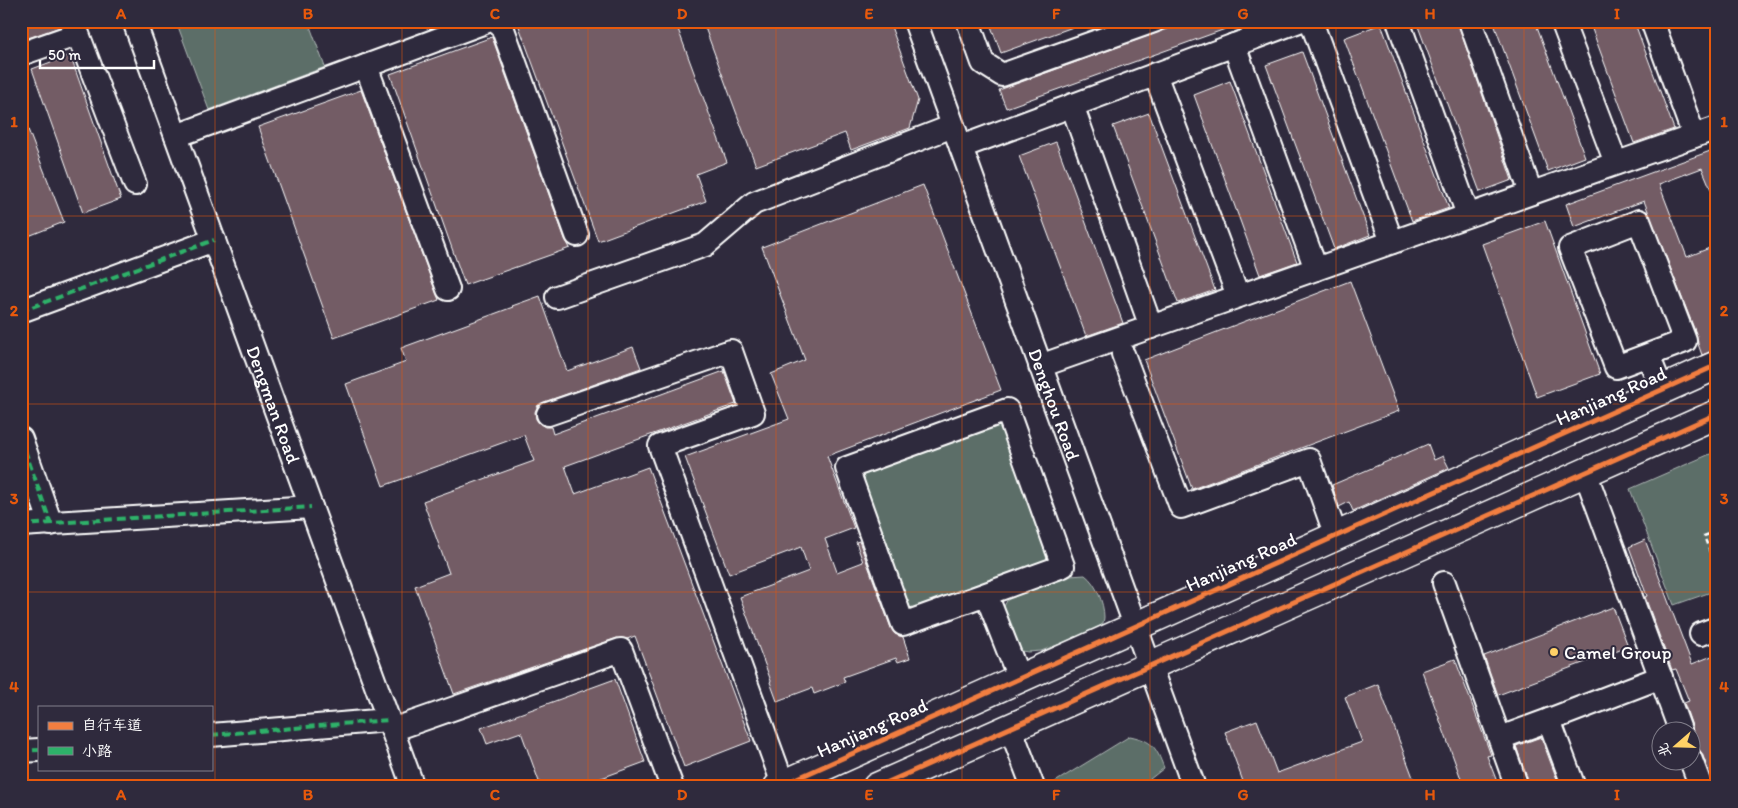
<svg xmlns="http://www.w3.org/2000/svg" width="1738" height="808" font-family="Itim,'LXGW WenKai TC',sans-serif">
  <rect width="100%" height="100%" fill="#2f2a3d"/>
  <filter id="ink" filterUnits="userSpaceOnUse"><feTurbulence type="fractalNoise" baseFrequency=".02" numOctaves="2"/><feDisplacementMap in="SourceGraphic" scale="10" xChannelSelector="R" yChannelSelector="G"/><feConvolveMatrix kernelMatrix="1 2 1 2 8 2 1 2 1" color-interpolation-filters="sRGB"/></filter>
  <g filter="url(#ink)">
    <!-- green -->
    <path fill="#5b6e68" stroke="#adb6b4" d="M 176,21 L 308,21 L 325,67 L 209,110 Z
      M 1007,410 L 1063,566 L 903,624 L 847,468 Z
      M 1717,451 L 1717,590 L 1674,605 L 1630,489 Z
      M 1085,575 C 1096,583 1104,603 1104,617 C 1104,621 1102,625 1101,629 L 1041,651 L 1028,652 L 1016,650 L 1003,608 L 1009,597 L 1070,576 Z
      M 1130,736 C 1153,741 1156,747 1164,768 L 1140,787 L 1052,787 L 1055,782 Z"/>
    <!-- building -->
    <path fill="#735b65" stroke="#fff" d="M 22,21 L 77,21 L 28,38 Z
      M 517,21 L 675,21 L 727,162 L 696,174 L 706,201 L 598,241 Z
      M 713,21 L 889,21 L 918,100 L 910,128 L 851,150 L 845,133 L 756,166 L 704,25 Z
      M 989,21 L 1084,21 L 1084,23 L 1001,53 Z
      M 1189,21 L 1242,21 L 1242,23 L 1006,108 L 999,90 Z
      M 1416,21 L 1457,21 L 1512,180 L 1480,192 Z
      M 1493,21 L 1535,21 L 1585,157 L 1548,171 Z
      M 1589,21 L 1634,21 L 1674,129 L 1634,143 Z
      M 1381,24 L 1449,208 L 1412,221 L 1344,38 Z
      M 492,37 L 565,239 L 570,248 L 465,285 L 390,74 Z
      M 1302,52 L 1370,235 L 1334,249 L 1266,65 Z
      M 70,55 L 121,199 L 83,213 L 32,69 Z
      M 1230,81 L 1297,262 L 1260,275 L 1194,95 Z
      M 361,90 L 439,300 L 334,338 L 258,127 Z
      M 1149,113 L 1215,290 L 1178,303 L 1113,126 Z
      M 22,114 L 64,222 L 21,239 L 21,115 Z
      M 1056,142 L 1123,323 L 1086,336 L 1019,156 Z
      M 1713,150 L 1717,160 L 1717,204 L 1702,168 L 1659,184 L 1687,257 L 1717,245 L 1717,350 L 1702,355 L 1698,344 L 1697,336 L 1644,201 L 1574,227 L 1566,204 Z
      M 923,185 L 1001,390 L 827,456 L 854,528 L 825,539 L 837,572 L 863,562 L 856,542 L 859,541 L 891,628 L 895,634 L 903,637 L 910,658 L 898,662 L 896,658 L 843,677 L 845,682 L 814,694 L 812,688 L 777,701 L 770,682 L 771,681 L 740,597 L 809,571 L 801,547 L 729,574 L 685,457 L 789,419 L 771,374 L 805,360 L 762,247 Z
      M 1545,221 L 1600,374 L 1537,397 L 1482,244 Z
      M 1350,281 L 1399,411 L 1192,489 L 1144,360 Z
      M 540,296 L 567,371 L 633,347 L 641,368 L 544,402 L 538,405 L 535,412 L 536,419 L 540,424 L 545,427 L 551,427 L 553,434 L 724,371 L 736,404 L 565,466 L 575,494 L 648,467 L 751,741 L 684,767 L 635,636 L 627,639 L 617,638 L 454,694 L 415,586 L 449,573 L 423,501 L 534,461 L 524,435 L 383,486 L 346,384 L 406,362 L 401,348 L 513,307 L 512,306 Z
      M 1428,444 L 1434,460 L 1443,456 L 1449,468 L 1353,511 L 1349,502 L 1339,507 L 1332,485 Z
      M 1645,540 L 1692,664 L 1717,654 L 1717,787 L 1714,787 L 1702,753 L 1695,746 L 1691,736 L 1693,732 L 1692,726 L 1684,703 L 1689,701 L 1676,669 L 1672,670 L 1645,597 L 1647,596 L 1629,547 Z
      M 1613,607 L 1628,646 L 1498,695 L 1484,656 Z
      M 1455,659 L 1491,755 L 1487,756 L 1499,787 L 1464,787 L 1422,671 Z
      M 615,679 L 645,762 L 577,787 L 541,787 L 521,732 L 487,744 L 481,728 Z
      M 1378,684 L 1414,780 L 1396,787 L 1245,787 L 1225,732 L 1257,720 L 1277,773 L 1362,742 L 1345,697 Z
      M 1541,737 L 1560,787 L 1530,787 L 1516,746 Z"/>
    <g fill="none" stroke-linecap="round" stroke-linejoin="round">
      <defs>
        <g id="minor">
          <path id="s1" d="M 134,21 L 413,787"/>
          <path d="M 500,21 L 577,235"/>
          <path id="s2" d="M 915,21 L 1194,787"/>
          <path d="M 968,21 L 983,63 L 1002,75 L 1154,21"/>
          <path d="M 1311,21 L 1392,242"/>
          <path d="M 1398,21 L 1468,215"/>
          <path d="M 1470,21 L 1531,193"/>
          <path d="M 1562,21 L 1616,163"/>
          <path d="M 1652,21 L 1694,136"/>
          <path d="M 1234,45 L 1316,269"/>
          <path d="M 21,54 L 78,34 L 135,184"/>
          <path d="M 366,66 L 448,289"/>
          <path d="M 1155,74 L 1238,296"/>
          <path d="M 1072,105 L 1151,327"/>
          <path d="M 176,136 L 488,21"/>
          <path d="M 961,147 L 1299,21"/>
          <path d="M 557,297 L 705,245 L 754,203 L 953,126"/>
          <path d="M 21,311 L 214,240"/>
          <path d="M 1123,354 L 1181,507 L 1309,460 L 1336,536"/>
          <path d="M 1648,355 L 1685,341 L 1639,221 L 1570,248 L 1616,367 L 1648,355 L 1662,390"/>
          <path d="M 1040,366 L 1717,128"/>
          <path d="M 548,414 L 731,351 L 753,413 L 660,446 L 783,784"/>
          <path d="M 21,439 L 51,524"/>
          <path d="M 1585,472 L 1680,730"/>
          <path d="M 21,525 L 311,507"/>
          <path d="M 1444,583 L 1517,787"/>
          <path d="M 986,594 L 903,624 L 847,468 L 1007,410 L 1063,566 L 986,594 L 1019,678"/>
          <path d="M 1701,634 L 1717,628"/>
          <path d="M 1010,727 L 1033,787"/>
          <path d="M 392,730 L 621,650 L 672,787"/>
          <path d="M 211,735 L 388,720"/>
          <path d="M 1500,738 L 1549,720"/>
          <path d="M 21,751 L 39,750"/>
          <path d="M 1690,758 L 1701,787"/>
          <path d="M 1574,787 L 1549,720 L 1661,677"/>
        </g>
        <path id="major" d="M 778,787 L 1717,365
          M 877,787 L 1717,414"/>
      </defs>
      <!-- minor casing -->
      <use href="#minor" stroke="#fff" stroke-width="26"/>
      <!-- major casing -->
      <use href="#major" stroke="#fff" stroke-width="31"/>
      <!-- path -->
      <path stroke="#fff" stroke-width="2.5" stroke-dasharray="5 4" stroke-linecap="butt" d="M 1717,531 L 1704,536 L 1717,571"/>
      <!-- minor -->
      <use href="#minor" stroke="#2f2a3d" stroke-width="22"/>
      <!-- major -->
      <use href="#major" stroke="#2f2a3d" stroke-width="28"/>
      <!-- quiet -->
      <path stroke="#2db169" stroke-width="4" stroke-dasharray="8 4" stroke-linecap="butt" d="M 21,311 L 214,240
        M 21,439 L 51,524
        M 21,525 L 311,507
        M 211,735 L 388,720
        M 21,751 L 39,750"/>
      <defs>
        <path id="cycleway" d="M 778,787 L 1717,365
          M 877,787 L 1717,414"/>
      </defs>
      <!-- cycleway casing -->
      <use href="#cycleway" stroke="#2f2a3d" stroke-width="8"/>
      <!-- cycleway -->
      <use href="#cycleway" stroke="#f27e40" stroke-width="5"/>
    </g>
  </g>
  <!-- grid -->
  <path fill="none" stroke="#e8590c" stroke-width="1" stroke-opacity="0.55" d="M 215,21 L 215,787M 402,21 L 402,787M 588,21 L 588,787M 776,21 L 776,787M 962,21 L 962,787M 1150,21 L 1150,787M 1336,21 L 1336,787M 1524,21 L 1524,787M 21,216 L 1717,216M 21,404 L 1717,404M 21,592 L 1717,592"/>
  <!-- markers -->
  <circle fill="#ffd166" stroke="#2f2a3d" stroke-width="2" cx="1554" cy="652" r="5"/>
  <g text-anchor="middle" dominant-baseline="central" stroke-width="4" stroke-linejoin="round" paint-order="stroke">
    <!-- street labels -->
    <g font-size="19" fill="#fff" stroke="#2f2a3d">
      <text transform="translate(1611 396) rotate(-24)">Hanjiang Road</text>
      <text stroke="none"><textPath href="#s1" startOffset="408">Dengman Road</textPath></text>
      <text stroke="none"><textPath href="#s2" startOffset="408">Denghou Road</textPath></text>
      <text transform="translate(1241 562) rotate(-24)">Hanjiang Road</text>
      <text transform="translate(872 728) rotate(-24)">Hanjiang Road</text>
    </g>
    <!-- poi labels -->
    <g font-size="19" fill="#fff" stroke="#2f2a3d" text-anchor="start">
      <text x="1564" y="652">Camel Group</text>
    </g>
  </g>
  <!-- margin -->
  <rect width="1738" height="808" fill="none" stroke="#2f2a3d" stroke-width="55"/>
  <!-- legend -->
  <rect x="38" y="706" width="175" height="65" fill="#2f2a3d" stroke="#827f8b"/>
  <rect x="48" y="722" width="25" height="8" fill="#f27e40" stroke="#827f8b"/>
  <text x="82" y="730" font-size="15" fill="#ffffff">自行车道</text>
  <rect x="48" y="747" width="25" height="8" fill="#2db169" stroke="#827f8b"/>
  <text x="82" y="756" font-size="15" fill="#ffffff">小路</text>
  <!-- north arrow -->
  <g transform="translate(1676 746) rotate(250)"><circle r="24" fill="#2f2a3d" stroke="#827f8b"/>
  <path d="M0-4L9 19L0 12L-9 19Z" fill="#ffd166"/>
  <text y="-8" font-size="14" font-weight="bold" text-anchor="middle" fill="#ffffff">北</text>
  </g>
  <!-- scale -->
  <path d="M40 60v8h114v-8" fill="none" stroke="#ffffff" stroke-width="2.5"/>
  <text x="48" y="60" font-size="15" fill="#ffffff" stroke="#2f2a3d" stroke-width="4" paint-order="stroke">50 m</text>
  <rect x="28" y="28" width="1682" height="752" fill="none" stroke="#e8590c" stroke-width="2"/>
  <g font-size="16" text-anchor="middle" font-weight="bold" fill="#e8590c">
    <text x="121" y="19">A</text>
    <text x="308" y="19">B</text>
    <text x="495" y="19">C</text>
    <text x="682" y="19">D</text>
    <text x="869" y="19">E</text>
    <text x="1056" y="19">F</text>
    <text x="1243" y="19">G</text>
    <text x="1430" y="19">H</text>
    <text x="1617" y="19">I</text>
    <text x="14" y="127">1</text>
    <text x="1724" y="127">1</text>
    <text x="14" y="316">2</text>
    <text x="1724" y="316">2</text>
    <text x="14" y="504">3</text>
    <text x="1724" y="504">3</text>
    <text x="14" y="692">4</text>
    <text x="1724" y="692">4</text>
    <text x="121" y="800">A</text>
    <text x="308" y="800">B</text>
    <text x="495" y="800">C</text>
    <text x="682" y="800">D</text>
    <text x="869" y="800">E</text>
    <text x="1056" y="800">F</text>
    <text x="1243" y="800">G</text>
    <text x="1430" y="800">H</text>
    <text x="1617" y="800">I</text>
  </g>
</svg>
